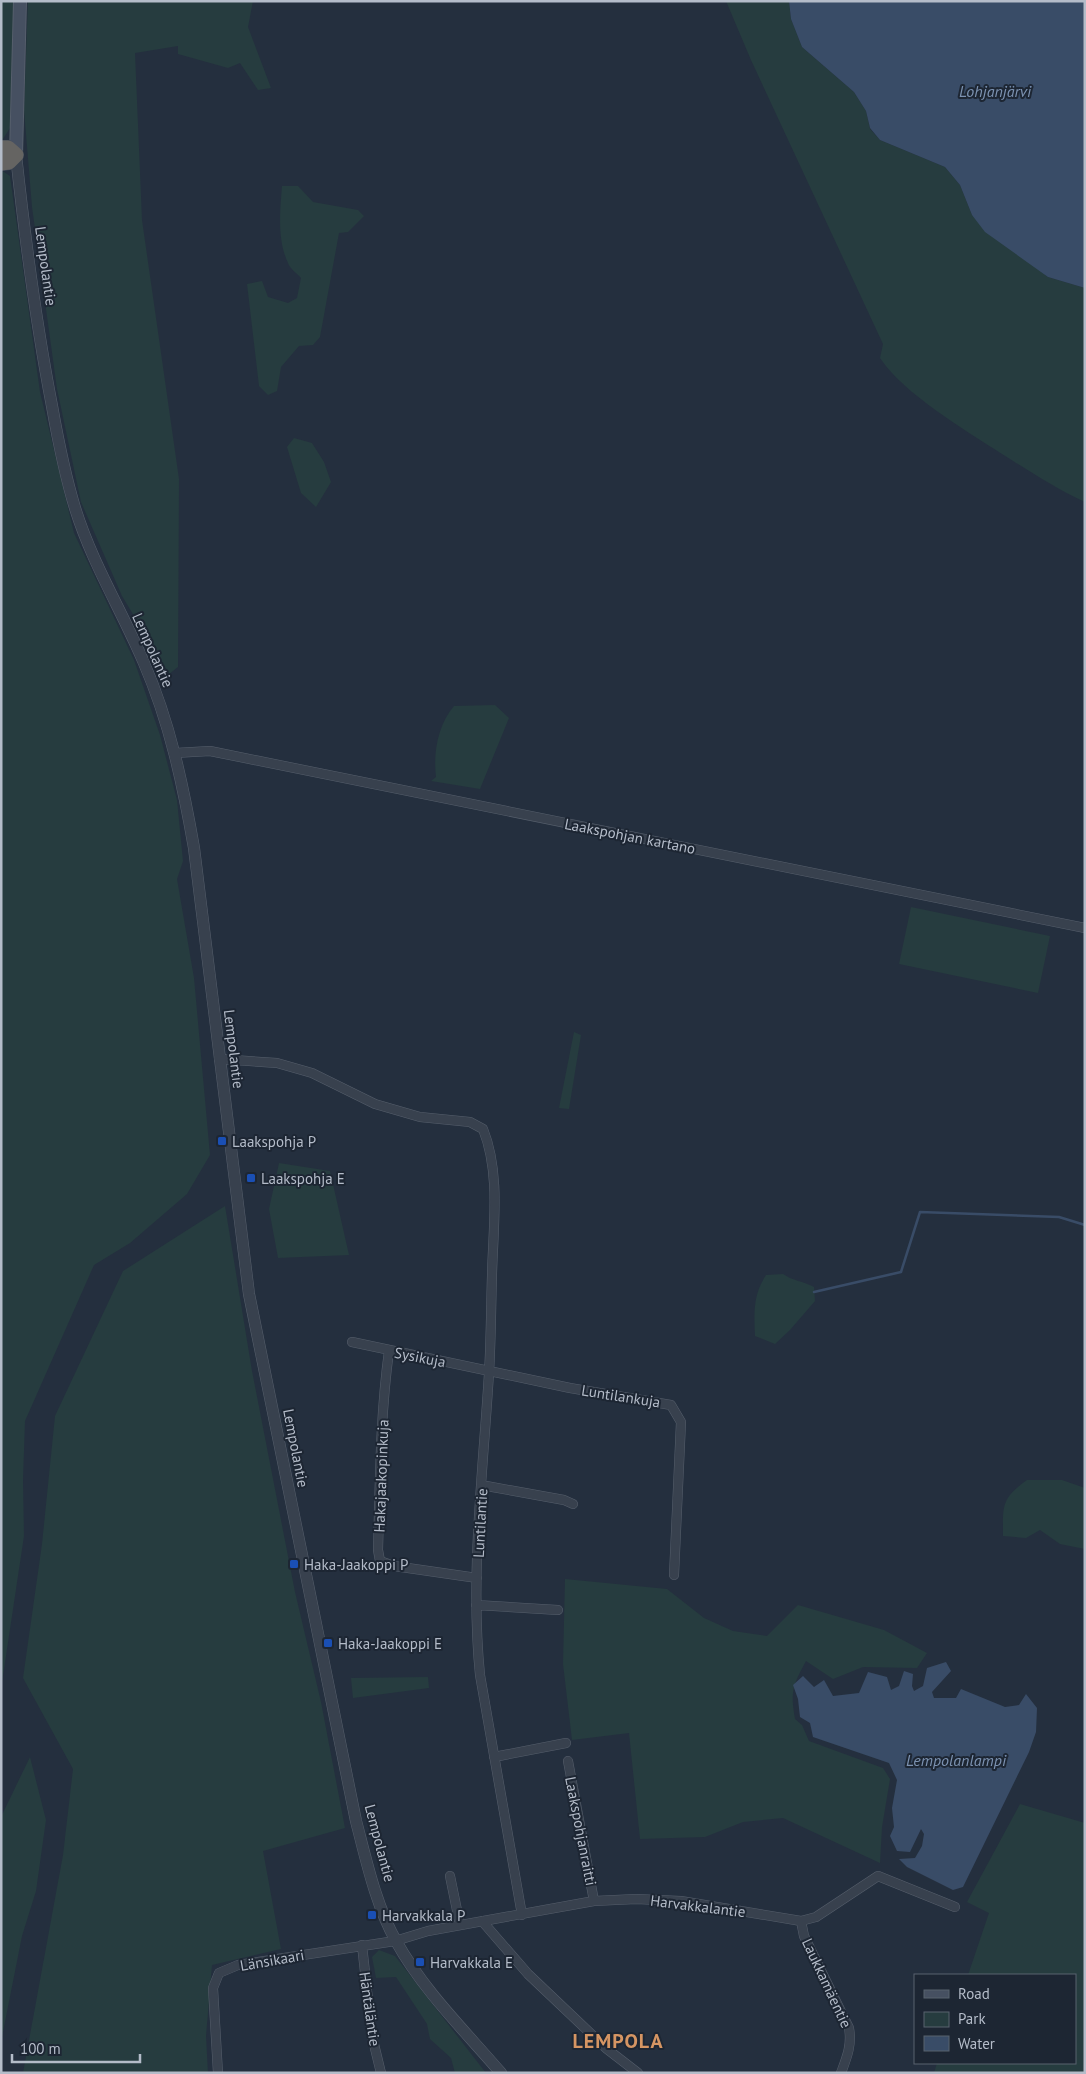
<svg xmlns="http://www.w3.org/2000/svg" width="1086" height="2074" font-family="'PT Sans',sans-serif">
  <rect width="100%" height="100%" fill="#242f3e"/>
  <!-- green -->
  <path fill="#263c3f" d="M 1,1 L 14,1 L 10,128 L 1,142 Z
    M 28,1 L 253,1 L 248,27 L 271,88 L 258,90 L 240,63 L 228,68 L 178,54 L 178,46 L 135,53 L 142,220 L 179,479 L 178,667 L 169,674 L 122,596 L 81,502 L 57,389 L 32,207 L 24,110 Z
    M 726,1 L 789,1 L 791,19 L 802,47 L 854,92 L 866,111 L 870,129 L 880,140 L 945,167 L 960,185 L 972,215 L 1048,277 L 1085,288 L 1085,502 C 1056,489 1029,471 1002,454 C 965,430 904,394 880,358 L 883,344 L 751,60 Z
    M 1,170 L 10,176 L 40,392 L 74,533 L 134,660 L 160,735 L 177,800 L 183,861 L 177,879 L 194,978 L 210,1155 L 187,1194 L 130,1243 L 94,1265 L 25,1421 L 23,1480 L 24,1536 L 1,1689 Z
    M 282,186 L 298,186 L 313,202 L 358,210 L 364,216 L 348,232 L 339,233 L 320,337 L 313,345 L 299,346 L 281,367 L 277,391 L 268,395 L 259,386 L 247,284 L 262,281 L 268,297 L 288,303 L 297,298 L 301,278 C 297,273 290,269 288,263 C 277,240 280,211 282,186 Z
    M 294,438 L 312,443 L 324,462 L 331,482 L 316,507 L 301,493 L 287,447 Z
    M 495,705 L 509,718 L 480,789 L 431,781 L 436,777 C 433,752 438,725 454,706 Z
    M 911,907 L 1050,936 L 1038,993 L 899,964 Z
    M 574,1032 L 581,1035 L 569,1109 L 559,1108 Z
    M 279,1163 L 330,1171 L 349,1255 L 278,1258 L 269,1209 Z
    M 225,1206 L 252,1371 L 295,1592 L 321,1702 L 345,1828 L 263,1851 L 281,1949 L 212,1965 L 206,2036 L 208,2073 L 23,2073 L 63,1855 L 73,1769 L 23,1678 L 42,1544 L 55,1416 L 123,1271 Z
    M 783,1274 C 793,1281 803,1281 814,1287 L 815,1301 L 790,1330 L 775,1344 L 755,1336 C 754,1312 753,1295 766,1275 Z
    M 1027,1480 L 1062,1480 L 1085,1488 L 1085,1549 L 1060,1544 L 1040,1530 L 1026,1538 L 1003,1536 C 1003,1505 1001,1499 1027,1480 Z
    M 565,1579 L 667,1589 L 704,1618 L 733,1631 L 767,1636 L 798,1605 L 884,1630 L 927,1653 L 917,1668 L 863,1667 L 833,1679 L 806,1661 C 793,1685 790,1691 795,1719 L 802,1725 L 809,1741 L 883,1768 L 890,1779 L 882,1827 L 880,1863 L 783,1818 L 743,1822 L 705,1837 L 640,1839 L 629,1733 L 572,1740 L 563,1664 Z
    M 428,1677 L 429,1688 L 353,1698 L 351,1678 Z
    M 30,1757 L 46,1820 L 36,1891 L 22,1936 L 1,2042 L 1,1817 Z
    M 1020,1804 L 1085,1823 L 1085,2073 L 934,2073 L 937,2063 L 1075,2063 L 1075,1975 L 968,1975 L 989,1913 L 967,1902 Z
    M 379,1950 L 395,1956 L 486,2073 L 455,2073 L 451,2058 L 430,2039 L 427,2024 L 396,1977 L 376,1978 L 372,1957 Z"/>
  <!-- water -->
  <path fill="#394c67" d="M 789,1 L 1085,1 L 1085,288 L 1048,277 L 985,232 L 972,215 L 960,185 L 945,167 L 880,140 L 870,128 L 866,111 L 854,92 L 802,47 L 791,19 Z
    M 946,1662 L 951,1671 L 932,1692 L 934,1698 L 956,1698 L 961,1689 L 1005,1707 L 1019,1705 L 1026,1694 L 1037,1708 L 1036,1732 L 1029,1752 L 963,1887 L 953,1890 L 907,1867 L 899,1859 L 915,1858 L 922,1846 L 924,1834 L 921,1829 L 910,1852 L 897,1851 L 890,1836 L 894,1827 L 892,1808 L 897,1780 L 889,1763 L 813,1737 L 810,1723 L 800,1717 L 798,1699 L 793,1685 L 803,1676 L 814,1687 L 824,1680 L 833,1696 L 859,1693 L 868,1672 L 887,1677 L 891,1690 L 899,1686 L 904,1671 L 913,1674 L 912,1686 L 914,1691 L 923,1686 L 927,1668 Z"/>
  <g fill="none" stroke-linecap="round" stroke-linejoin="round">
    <!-- stream -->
    <path stroke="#394c67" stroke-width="2.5" d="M 814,1292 L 901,1272 L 920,1212 L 1059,1217 L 1085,1225"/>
    <defs>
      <path id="minor" d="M 175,753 L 210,751 L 1085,928
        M 219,1059 L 277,1063 L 312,1073 L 375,1104 L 420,1117 L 470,1122 L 483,1129 C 501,1174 493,1228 492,1275 C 491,1307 491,1340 489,1373 C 483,1473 470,1575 480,1675 L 522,1915
        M 352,1342 L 570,1388 L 671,1405 L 681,1422 L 674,1575
        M 389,1351 C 380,1417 380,1484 378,1550 L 380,1561 L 394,1566 L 477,1578
        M 481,1485 L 564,1500 L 573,1504
        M 476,1605 L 558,1610
        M 494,1757 L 566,1743
        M 568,1761 L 594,1901
        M 450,1876 L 460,1925
        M 482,1921 L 528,1974 L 607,2049 L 638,2073
        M 801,1921 L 804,1936 L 849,2028 C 852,2045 847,2057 841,2073
        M 362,1945 L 372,2036 L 381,2073
        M 218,2073 L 213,1988 L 219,1973 L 238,1965 L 395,1941 L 428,1931 L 594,1901 L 636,1899 L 681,1901 L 801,1921 L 816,1917 L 878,1876 L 955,1907"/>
      <path id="tertiary" d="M 16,155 C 25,239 36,323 52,406 C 58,440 65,475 75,508 C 92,563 122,611 144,663 C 170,723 183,785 194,848 L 249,1294 L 356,1821 C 366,1859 376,1906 396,1941 C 423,1990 465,2031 501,2073"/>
      <path id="secondary" d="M 16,155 L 20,1"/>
      <path id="trunk" d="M 1,148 L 8,148 L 16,155 L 9,162 L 1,163"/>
    </defs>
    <!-- minor casing -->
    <use href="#minor" stroke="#565f6c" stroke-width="10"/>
    <!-- tertiary casing -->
    <use href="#tertiary" stroke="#565f6c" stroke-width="12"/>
    <!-- secondary casing -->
    <use href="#secondary" stroke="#565f6c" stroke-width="14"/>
    <!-- trunk casing -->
    <use href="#trunk" stroke="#434c59" stroke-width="16"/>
    <!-- minor -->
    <use href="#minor" stroke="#38414e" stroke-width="9"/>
    <!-- tertiary -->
    <use href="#tertiary" stroke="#38414e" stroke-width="11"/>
    <!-- secondary -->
    <use href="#secondary" stroke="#465061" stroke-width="12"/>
    <!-- trunk -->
    <use href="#trunk" stroke="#656462" stroke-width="15"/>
  </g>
  <!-- markers -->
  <g fill="#1a4fb4" stroke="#1d2633" stroke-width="2">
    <rect x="217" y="1136" width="10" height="10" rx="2.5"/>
    <rect x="246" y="1173" width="10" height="10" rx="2.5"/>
    <rect x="289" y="1559" width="10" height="10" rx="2.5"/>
    <rect x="323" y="1638" width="10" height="10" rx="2.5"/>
    <rect x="367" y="1910" width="10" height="10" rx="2.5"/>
    <rect x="415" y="1957" width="10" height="10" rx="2.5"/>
  </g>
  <g text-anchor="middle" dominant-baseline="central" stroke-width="4" stroke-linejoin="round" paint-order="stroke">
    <!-- street labels -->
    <g font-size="15" fill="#b4bcc9" stroke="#1d2633">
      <text transform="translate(46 266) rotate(82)">Lempolantie</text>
      <text transform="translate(153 650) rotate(66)">Lempolantie</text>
      <text transform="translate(630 836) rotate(11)">Laakspohjan kartano</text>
      <text transform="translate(234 1049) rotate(83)">Lempolantie</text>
      <text transform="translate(420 1357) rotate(11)">Sysikuja</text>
      <text transform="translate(621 1396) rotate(9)">Luntilankuja</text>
      <text transform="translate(296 1448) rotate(79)">Lempolantie</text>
      <text transform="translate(381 1476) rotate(-88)">Hakajaakopinkuja</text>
      <text transform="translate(480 1523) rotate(-87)">Luntilantie</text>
      <text transform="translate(581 1831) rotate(79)">Laakspohjanraitti</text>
      <text transform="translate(380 1843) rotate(75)">Lempolantie</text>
      <text transform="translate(698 1906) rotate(7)">Harvakkalantie</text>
      <text transform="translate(272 1960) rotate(-10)">Länsikaari</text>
      <text transform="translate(827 1983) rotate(65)">Laukkamäentie</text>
      <text transform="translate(370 2009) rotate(82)">Häntäläntie</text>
    </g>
    <!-- poi labels -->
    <g font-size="15" fill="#b4bcc9" stroke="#1d2633" text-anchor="start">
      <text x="232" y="1141">Laakspohja P</text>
      <text x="261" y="1178">Laakspohja E</text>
      <text x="304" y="1564">Haka-Jaakoppi P</text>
      <text x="338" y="1643">Haka-Jaakoppi E</text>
      <text x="382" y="1915">Harvakkala P</text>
      <text x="430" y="1962">Harvakkala E</text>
    </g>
    <!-- water labels -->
    <g font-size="16" font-style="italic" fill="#7c92b1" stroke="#1d2633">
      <text x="995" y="91">Lohjanjärvi</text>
      <text x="956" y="1760">Lempolanlampi</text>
    </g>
    <!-- district labels -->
    <g font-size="20" font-weight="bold" letter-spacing="1" fill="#d59563" stroke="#1d2633">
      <text x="618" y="2041">LEMPOLA</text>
    </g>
  </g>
  <!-- border -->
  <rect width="1086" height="2074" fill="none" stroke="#b4bcc9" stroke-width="5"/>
  <!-- legend -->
  <rect x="914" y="1974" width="162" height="90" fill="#1d2633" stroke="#59626f"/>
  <rect x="924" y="1990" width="25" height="8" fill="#465061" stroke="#59626f"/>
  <text x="958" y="1999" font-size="15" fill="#b4bcc9">Road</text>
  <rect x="924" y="2012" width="25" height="15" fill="#263c3f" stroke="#59626f"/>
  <text x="958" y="2024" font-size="15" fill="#b4bcc9">Park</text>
  <rect x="924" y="2036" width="25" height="15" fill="#394c67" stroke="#59626f"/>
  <text x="958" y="2049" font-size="15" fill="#b4bcc9">Water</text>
  <!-- scale -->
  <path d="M12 2054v8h128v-8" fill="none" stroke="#b4bcc9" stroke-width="2.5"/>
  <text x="20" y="2054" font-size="15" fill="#b4bcc9" stroke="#1d2633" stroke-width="4" paint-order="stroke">100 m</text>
</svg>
